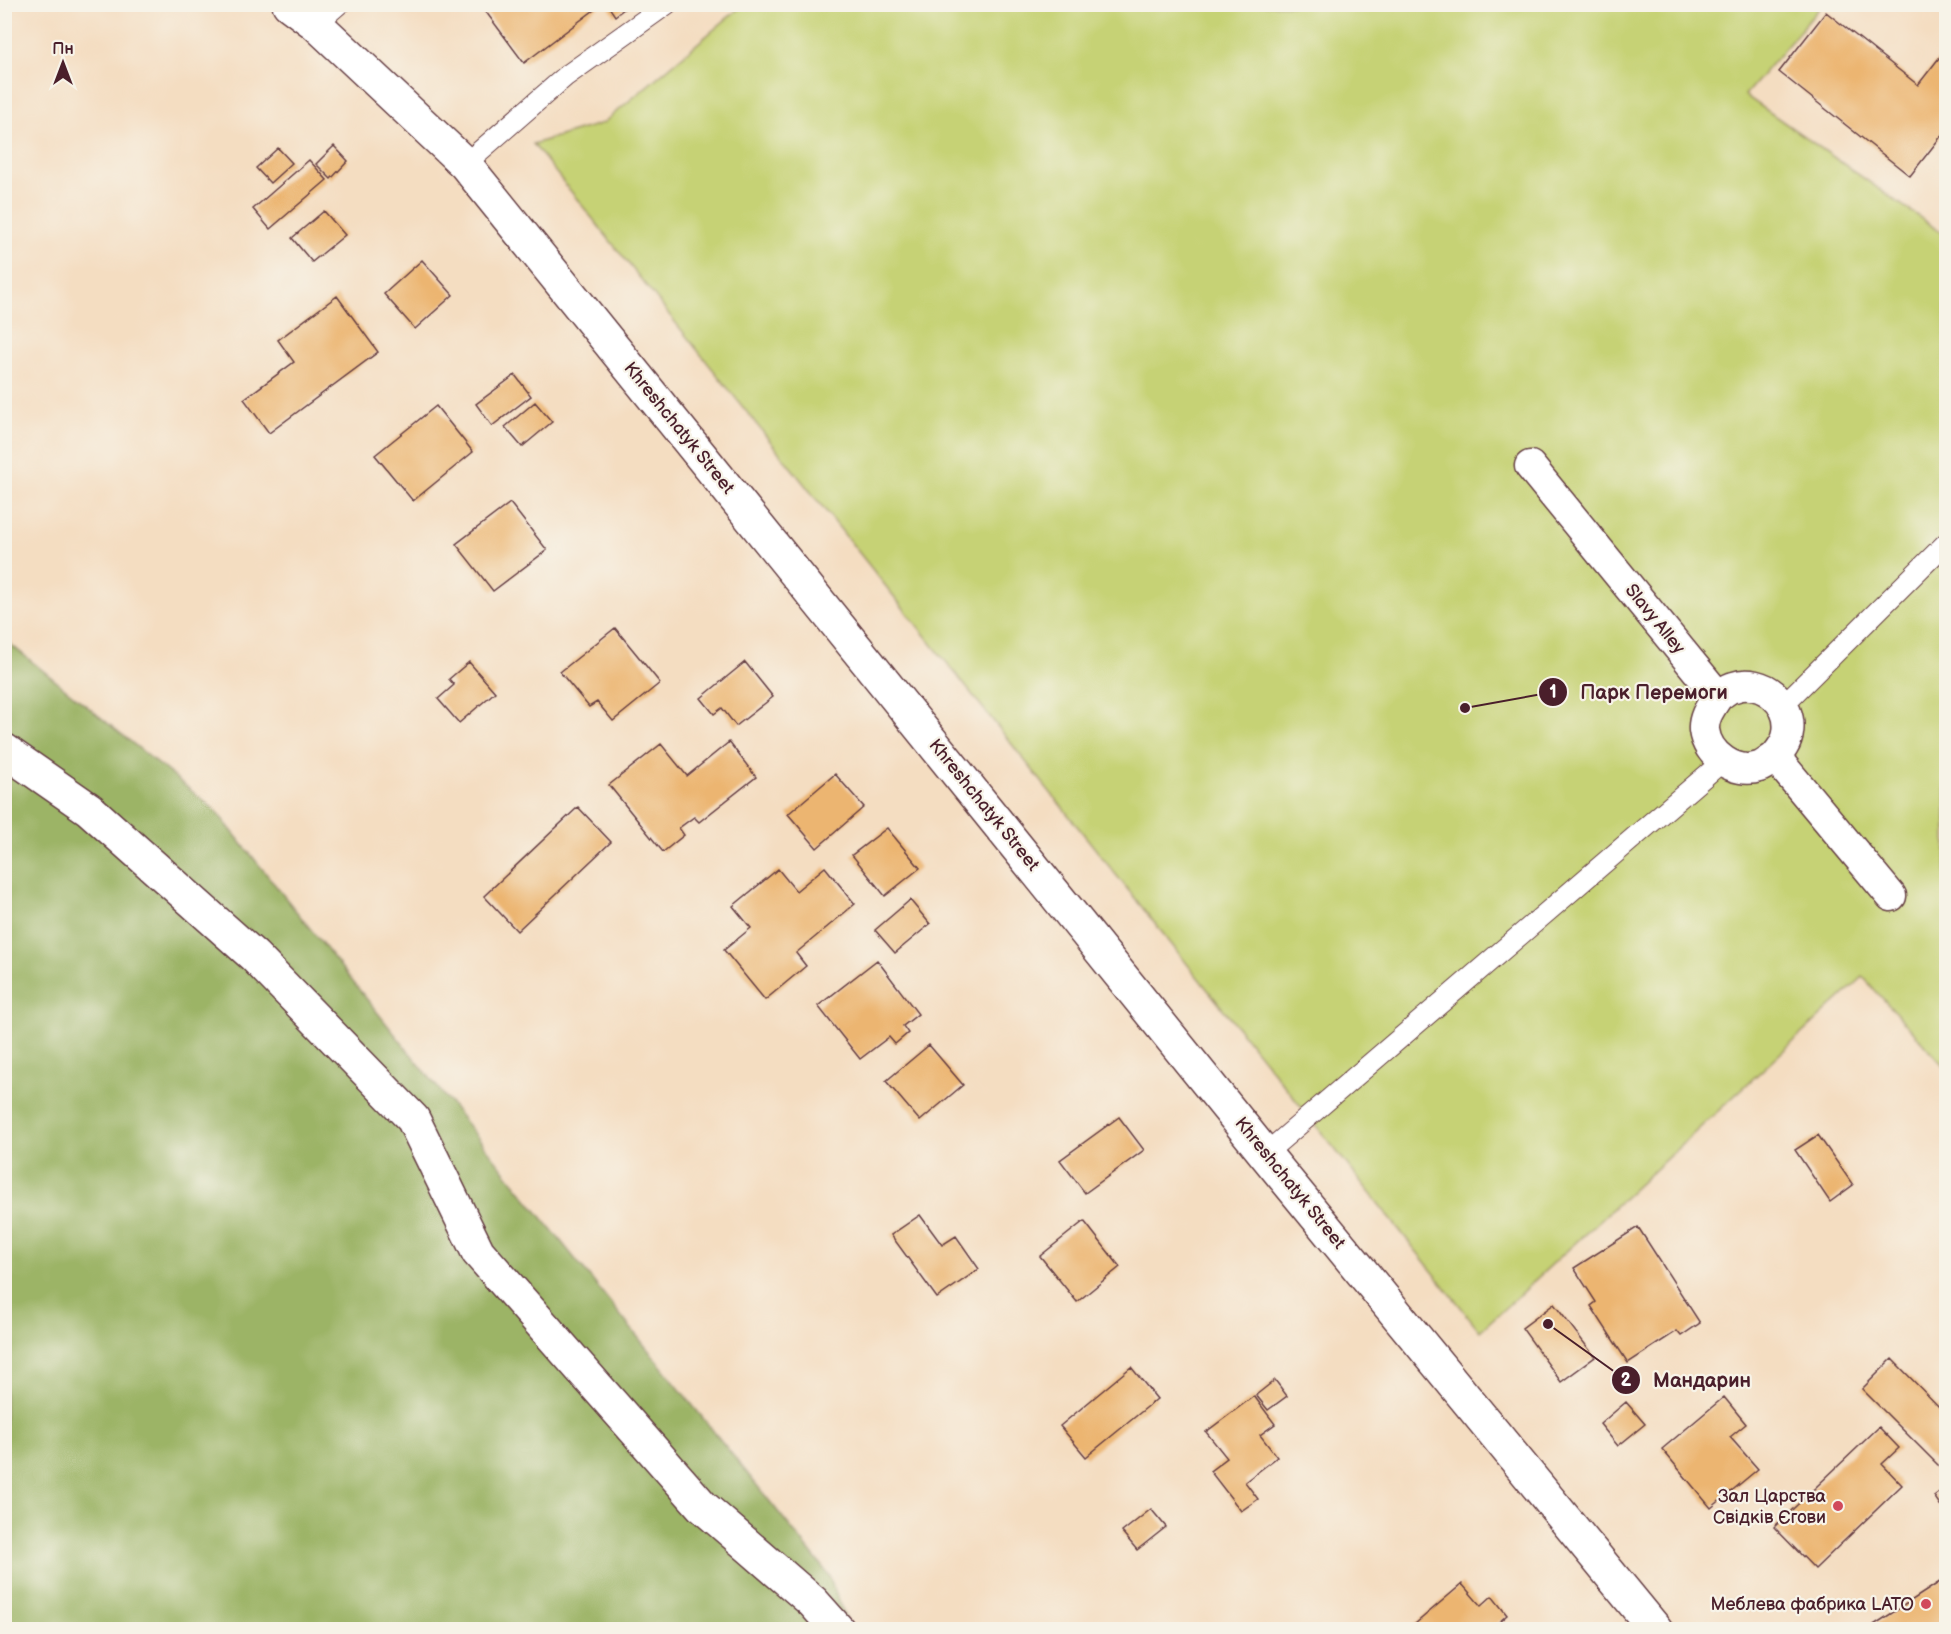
<svg xmlns="http://www.w3.org/2000/svg" width="1951" height="1634" font-family="'Balsamiq Sans',sans-serif">
  <rect width="100%" height="100%" fill="#f7f3e8"/>
  <filter id="ink" filterUnits="userSpaceOnUse"><feTurbulence type="fractalNoise" baseFrequency=".0167" numOctaves="2"/><feDisplacementMap in="SourceGraphic" scale="12" xChannelSelector="R" yChannelSelector="G"/><feConvolveMatrix kernelMatrix="1 2 1 2 8 2 1 2 1" color-interpolation-filters="sRGB"/></filter>
  <filter id="wash" filterUnits="userSpaceOnUse"><feTurbulence type="fractalNoise" baseFrequency=".008" numOctaves="4" result="noise"/><feDisplacementMap in="SourceGraphic" scale="24" xChannelSelector="R" yChannelSelector="G"/><feGaussianBlur stdDeviation="1.35" result="paint"/><feColorMatrix in="noise" values="0 0 0 0 0 0 0 0 0 0 0 0 0 0 0 0 0 1.4 0 .05"/><feComposite in="paint" operator="in"/></filter>
  <g filter="url(#wash)">
    <rect width="100%" height="100%" fill="#f4ddc1"/>
    <!-- green -->
    <path fill="#c6d274" stroke="#887850" stroke-width="1.5" d="M 743,5 L 1822,5 L 1745,95 L 1946,236 L 1946,1068 L 1863,977 L 1480,1331 L 533,144 L 603,123 Z"/>
    <!-- forest -->
    <path fill="#9cb466" stroke="#736a48" stroke-width="1.5" d="M 4,639 L 215,810 L 828,1574 L 850,1629 L 5,1629 Z"/>
    <g id="blocks">
      <!-- building -->
      <path fill="#ecb571" d="M 480,4 L 602,4 L 524,63 Z
        M 607,4 L 630,4 L 615,16 Z
        M 1826,12 L 1918,85 L 1946,49 L 1946,130 L 1910,176 L 1779,72 Z
        M 334,146 L 348,161 L 331,179 L 316,164 Z
        M 278,148 L 292,163 L 270,183 L 256,168 Z
        M 309,160 L 327,180 L 270,229 L 253,209 Z
        M 324,211 L 345,235 L 312,262 L 292,238 Z
        M 422,260 L 453,295 L 415,329 L 384,294 Z
        M 337,296 L 378,352 L 269,433 L 244,399 L 294,362 L 278,340 Z
        M 515,375 L 531,396 L 492,426 L 476,404 Z
        M 535,402 L 552,422 L 522,447 L 505,427 Z
        M 436,406 L 473,452 L 413,501 L 375,455 Z
        M 510,503 L 547,550 L 493,591 L 456,544 Z
        M 615,628 L 660,683 L 613,721 L 597,702 L 589,707 L 560,672 Z
        M 469,662 L 495,692 L 459,723 L 438,699 L 454,685 L 449,679 Z
        M 745,662 L 773,697 L 736,726 L 722,708 L 714,714 L 701,698 Z
        M 729,742 L 756,777 L 699,822 L 694,817 L 679,828 L 684,835 L 663,852 L 609,785 L 661,744 L 687,776 Z
        M 835,774 L 864,807 L 817,848 L 788,814 Z
        M 578,807 L 611,842 L 517,931 L 484,896 Z
        M 887,828 L 920,868 L 885,896 L 852,855 Z
        M 825,867 L 855,904 L 796,953 L 806,966 L 765,1000 L 724,950 L 751,928 L 733,906 L 778,869 L 796,891 Z
        M 910,900 L 930,924 L 895,953 L 875,930 Z
        M 877,960 L 918,1014 L 903,1026 L 908,1033 L 895,1044 L 889,1037 L 860,1059 L 818,1006 Z
        M 929,1045 L 963,1085 L 920,1121 L 886,1081 Z
        M 1119,1117 L 1144,1150 L 1085,1193 L 1060,1160 Z
        M 1818,1135 L 1853,1185 L 1830,1202 L 1795,1150 Z
        M 920,1215 L 942,1245 L 956,1236 L 979,1269 L 937,1298 L 891,1235 Z
        M 1084,1221 L 1120,1267 L 1077,1302 L 1040,1256 Z
        M 1638,1227 L 1700,1323 L 1681,1336 L 1677,1331 L 1628,1363 L 1591,1306 L 1596,1302 L 1574,1268 Z
        M 1554,1304 L 1595,1357 L 1561,1382 L 1522,1328 Z
        M 1892,1359 L 1946,1414 L 1946,1473 L 1862,1389 Z
        M 1131,1367 L 1157,1399 L 1086,1457 L 1060,1426 Z
        M 1275,1380 L 1287,1396 L 1268,1410 L 1256,1395 Z
        M 1254,1396 L 1275,1424 L 1260,1435 L 1277,1457 L 1245,1482 L 1258,1499 L 1241,1511 L 1210,1471 L 1227,1458 L 1206,1432 Z
        M 1724,1397 L 1746,1424 L 1730,1437 L 1758,1469 L 1711,1508 L 1662,1449 Z
        M 1626,1402 L 1645,1424 L 1618,1446 L 1600,1424 Z
        M 1879,1427 L 1899,1448 L 1882,1464 L 1902,1485 L 1815,1569 L 1774,1527 Z
        M 1946,1487 L 1946,1514 L 1934,1496 Z
        M 1151,1509 L 1166,1527 L 1137,1550 L 1122,1532 Z
        M 1946,1578 L 1946,1630 L 1866,1630 Z
        M 1462,1584 L 1481,1606 L 1492,1596 L 1507,1615 L 1490,1630 L 1408,1630 Z"/>
    </g>
  </g>
  <g filter="url(#ink)">
    <use href="#blocks" fill-opacity="0" stroke="#643c42" stroke-width="1.5"/>
    <g fill="none" stroke-linecap="round" stroke-linejoin="round">
      <defs>
        <path id="service" d="M 316,24 L 339,4
          M 465,164 L 566,76 L 667,4
          M 1783,705 L 1946,543
          M 1265,1154 L 1723,761"/>
        <path id="pedestrian" d="M 1530,466 L 1718,696 C 1723,693 1728,688 1734,687 C 1762,677 1793,703 1788,733 C 1787,743 1781,750 1775,757 L 1891,896
          M 1718,696 C 1711,707 1703,717 1704,730 C 1707,755 1735,775 1759,767 C 1765,765 1770,760 1775,757"/>
        <path id="minor" d="M 289,4 L 316,24 L 465,164 L 1265,1154 L 1656,1630
          M 4,750 L 89,809 L 254,956 L 413,1119 L 478,1252 L 702,1506 L 813,1602 L 838,1630"/>
      </defs>
      <!-- service casing -->
      <use href="#service" stroke="#643c42" stroke-width="22"/>
      <!-- pedestrian casing -->
      <use href="#pedestrian" stroke="#643c42" stroke-width="33"/>
      <!-- minor casing -->
      <use href="#minor" stroke="#643c42" stroke-width="36"/>
      <!-- service -->
      <use href="#service" stroke="#fff" stroke-width="20"/>
      <!-- pedestrian -->
      <use href="#pedestrian" stroke="#fff" stroke-width="30"/>
      <!-- minor -->
      <use href="#minor" stroke="#fff" stroke-width="33"/>
    </g>
  </g>
  <!-- markers -->
  <g fill="#d1495b" stroke="#f7f3e8" stroke-width="2">
    <circle cx="1838" cy="1506" r="6"/>
    <circle cx="1926" cy="1604" r="6"/>
  </g>
  <g text-anchor="middle" dominant-baseline="central" stroke-width="4.5" stroke-linejoin="round" paint-order="stroke">
    <!-- street labels -->
    <g font-size="18" fill="#4a1f2b" stroke="#f7f3e8">
      <text transform="translate(679 428) rotate(51)">Khreshchatyk Street</text>
      <text transform="translate(1655 619) rotate(51)">Slavy Alley</text>
      <text transform="translate(984 805) rotate(51)">Khreshchatyk Street</text>
      <text transform="translate(1290 1183) rotate(51)">Khreshchatyk Street</text>
    </g>
    <!-- poi labels -->
    <g font-size="18" fill="#4a1f2b" stroke="#f7f3e8" text-anchor="end">
      <text x="1826" y="1496">Зал Царства<tspan x="1826" dy="21">Свідків Єгови</tspan></text>
      <text x="1914" y="1604">Меблева фабрика LATO</text>
    </g>
  </g>
  <!-- callouts -->
  <path fill="none" stroke="#4a1f2b" stroke-width="2" d="M1465 708L1553 692M1548 1324L1626 1380"/>
  <g fill="#4a1f2b" stroke="#f7f3e8" stroke-width="2">
    <circle cx="1465" cy="708" r="6"/>
    <circle cx="1548" cy="1324" r="6"/>
    <circle cx="1553" cy="692" r="15"/>
    <circle cx="1626" cy="1380" r="15"/>
  </g>
  <g font-size="18" text-anchor="middle" font-weight="bold" fill="#fff">
    <text x="1553" y="698">1</text>
    <text x="1626" y="1386">2</text>
  </g>
  <g font-size="20" text-anchor="middle" font-weight="bold" fill="#4a1f2b" stroke="#f7f3e8" stroke-width="4.5" stroke-linejoin="round" paint-order="stroke">
    <text x="1654" y="699">Парк Перемоги</text>
    <text x="1702" y="1387">Мандарин</text>
  </g>
  <!-- margin -->
  <rect width="1951" height="1634" fill="none" stroke="#f7f3e8" stroke-width="24"/>
  <!-- north arrow -->
  <g transform="translate(63 63)" stroke="#f7f3e8" stroke-width="4.5" paint-order="stroke">
  <path d="M0-4.5L10 22L0 15L-10 22Z" fill="#4a1f2b"/>
  <text y="-9" font-size="16" font-weight="bold" text-anchor="middle" fill="#4a1f2b">Пн</text>
  </g>
</svg>
